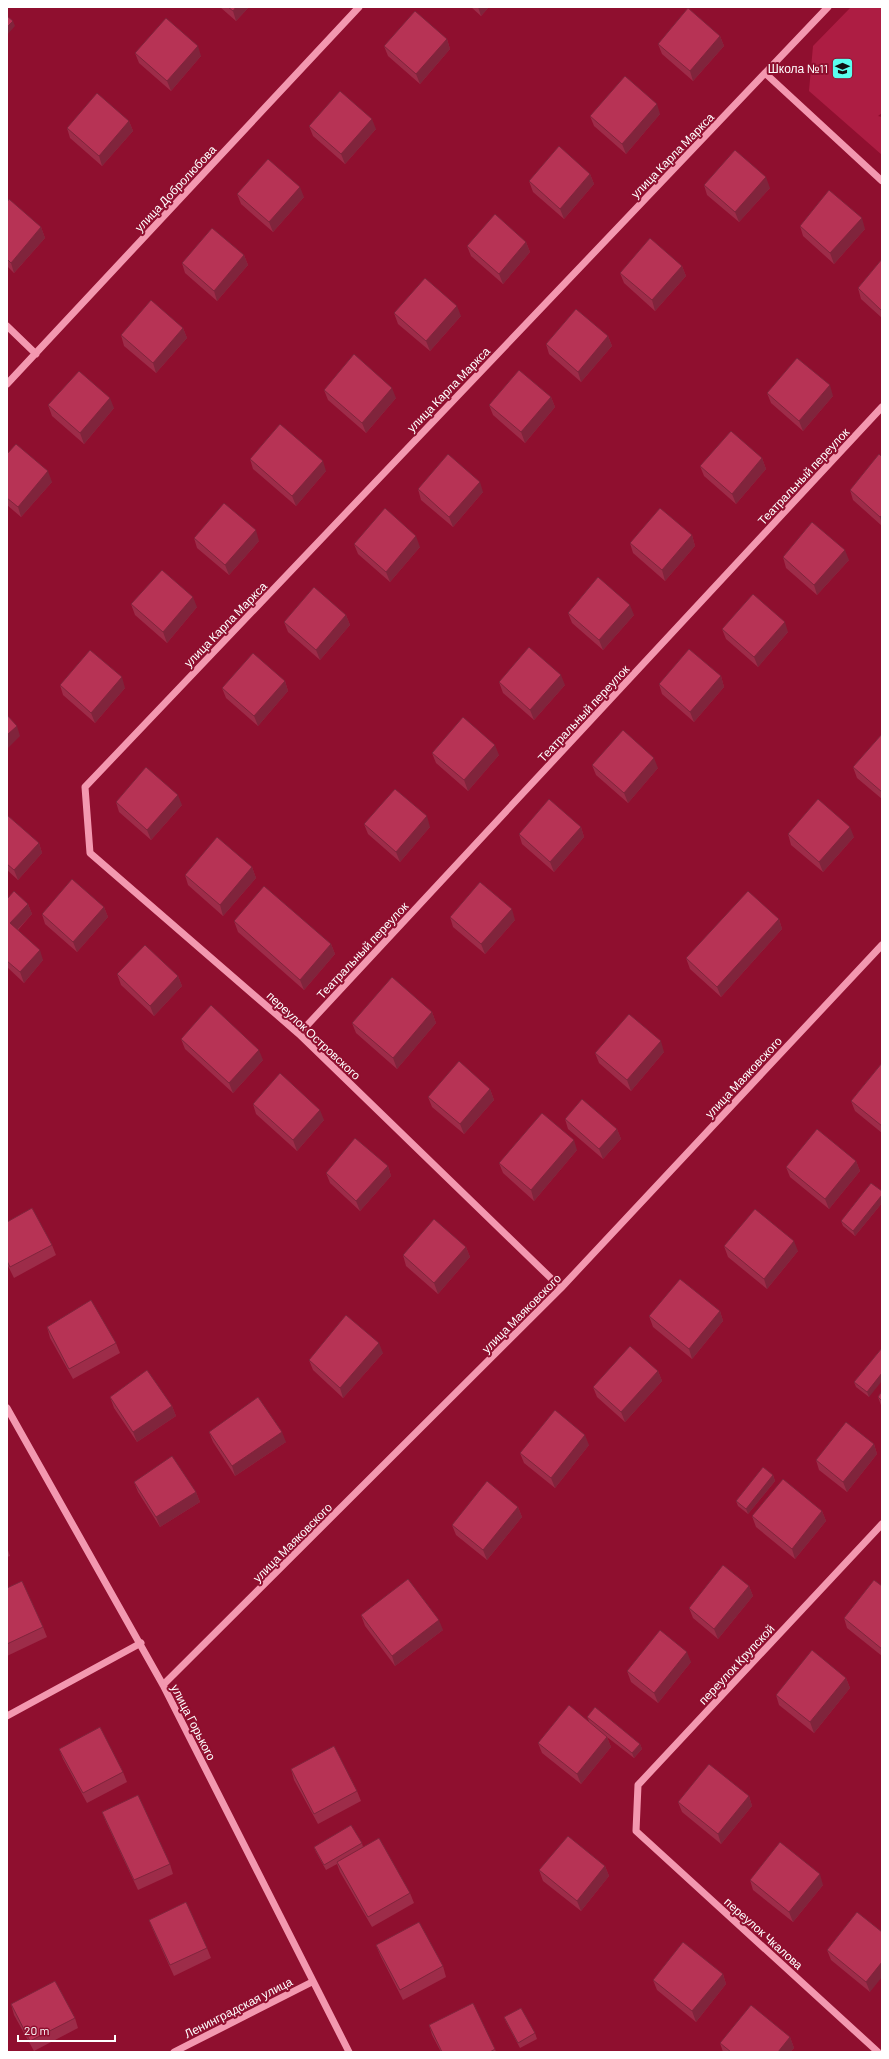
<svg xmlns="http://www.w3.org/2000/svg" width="889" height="2059" font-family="Barlow,sans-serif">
  <rect width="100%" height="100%" fill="#8f0f2f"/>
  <!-- green -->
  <path fill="#ad1d43" d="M 851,7 L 882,7 L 882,113 L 878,116 L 882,117 L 882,155 L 809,91 L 813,46 Z"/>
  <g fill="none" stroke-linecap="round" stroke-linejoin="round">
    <!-- minor -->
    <path stroke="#f398b0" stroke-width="7" d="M 765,73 L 882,181
      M 7,326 L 36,354
      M 7,384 L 359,7
      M 299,1034 L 882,407
      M 561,1288 L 299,1034 L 90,853 L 85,787 L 828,7
      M 7,1408 L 163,1685 L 349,2052
      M 163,1685 L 561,1288 L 882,945
      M 7,1716 L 141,1643
      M 174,2052 L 312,1982
      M 878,2052 L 636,1831 L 638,1785 L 882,1524"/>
  </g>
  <!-- wall -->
  <path fill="#9d2c49" d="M 220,7 L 249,7 L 236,21 Z
    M 471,7 L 489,7 L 481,16 Z
    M 720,36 L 724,46 L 693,81 L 662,54 L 658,44 Z
    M 447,39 L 450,49 L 420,84 L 388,56 L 384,46 Z
    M 135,53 L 201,56 L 171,91 L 139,63 Z
    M 660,114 L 626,154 L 594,126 L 590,116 Z
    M 129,121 L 133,131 L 102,166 L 70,138 L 67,128 Z
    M 309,126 L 376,129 L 345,164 L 313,136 Z
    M 590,174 L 594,184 L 564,219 L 533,192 L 529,181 Z
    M 704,185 L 770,188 L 739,222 L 707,195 Z
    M 237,194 L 304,197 L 273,232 L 241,204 Z
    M 7,202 L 41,227 L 45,238 L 14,273 L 7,266 Z
    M 800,226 L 865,229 L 834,264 L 803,236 Z
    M 526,242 L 530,252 L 503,284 L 471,256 L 467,246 Z
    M 244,255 L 248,265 L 217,301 L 185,273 L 182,263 Z
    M 882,259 L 882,318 L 861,299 L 858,288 Z
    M 682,266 L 686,276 L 655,311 L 624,283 L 620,273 Z
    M 394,313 L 461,316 L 430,351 L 398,324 Z
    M 183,328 L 187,338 L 156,373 L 124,346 L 121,335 Z
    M 608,336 L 612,346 L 581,382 L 549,354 L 546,344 Z
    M 324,390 L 396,398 L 366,433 L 328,400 Z
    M 767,393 L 833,396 L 803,431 L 771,403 Z
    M 551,397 L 555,407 L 525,443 L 493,415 L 489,405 Z
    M 48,405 L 114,408 L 84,444 L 52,416 Z
    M 7,454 L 52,482 L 21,517 L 7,505 Z
    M 882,457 L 882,526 L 853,500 L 850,490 Z
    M 762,458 L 766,469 L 736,504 L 704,476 L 700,466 Z
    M 250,459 L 326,471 L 296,506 L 253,469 Z
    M 418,489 L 483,492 L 453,527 L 421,500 Z
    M 692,535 L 695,546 L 665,581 L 633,553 L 630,543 Z
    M 194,538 L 259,541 L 229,575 L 197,548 Z
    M 354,544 L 420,547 L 390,582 L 358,554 Z
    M 783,557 L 849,560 L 817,595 L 786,568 Z
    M 131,604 L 197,607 L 167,643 L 135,615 Z
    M 568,613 L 634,615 L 603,650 L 572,623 Z
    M 346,615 L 350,625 L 320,660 L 288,632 L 284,622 Z
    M 722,629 L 788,632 L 758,667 L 726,639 Z
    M 721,676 L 724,687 L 694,722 L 662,694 L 659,684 Z
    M 285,681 L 288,691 L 258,726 L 226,698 L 222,688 Z
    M 499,682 L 565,685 L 534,720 L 503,693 Z
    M 60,685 L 125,688 L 95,723 L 63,695 Z
    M 882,734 L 882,799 L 857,778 L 853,767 Z
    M 432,753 L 499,755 L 468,791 L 436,763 Z
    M 592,765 L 658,768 L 628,803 L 596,775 Z
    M 116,802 L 182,805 L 151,840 L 119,812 Z
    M 7,815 L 39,843 L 42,853 L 18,880 L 7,870 Z
    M 364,824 L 430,827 L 400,862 L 368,834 Z
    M 581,827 L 584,837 L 554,872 L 522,844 L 519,834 Z
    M 788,834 L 854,837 L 823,872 L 791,845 Z
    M 252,867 L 256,878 L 223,916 L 188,885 L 185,875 Z
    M 7,899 L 28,904 L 32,914 L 18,930 L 43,960 L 24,983 L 7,967 Z
    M 104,907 L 108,917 L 77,952 L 45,924 L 42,914 Z
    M 450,917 L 515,920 L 485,954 L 453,927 Z
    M 779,919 L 782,929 L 721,997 L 690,969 L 686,958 Z
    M 234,921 L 331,944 L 335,954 L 304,990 L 238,932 Z
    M 117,974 L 178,976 L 182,986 L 154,1016 L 121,985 Z
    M 432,1012 L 436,1023 L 397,1069 L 356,1033 L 352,1023 Z
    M 181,1039 L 263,1060 L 233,1093 L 185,1049 Z
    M 664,1052 L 631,1091 L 599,1063 L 595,1053 Z
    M 882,1063 L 882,1133 L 855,1111 L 851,1101 Z
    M 490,1089 L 494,1100 L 464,1134 L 432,1107 L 428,1097 Z
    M 253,1104 L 324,1120 L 297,1151 L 256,1114 Z
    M 565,1119 L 617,1129 L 621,1139 L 603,1159 L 568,1129 Z
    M 577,1150 L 534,1201 L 503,1173 L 499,1163 Z
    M 856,1161 L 860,1171 L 829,1209 L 790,1177 L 786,1167 Z
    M 388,1166 L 391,1176 L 360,1211 L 330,1183 L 326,1173 Z
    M 882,1191 L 882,1203 L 855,1236 L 843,1226 L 841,1221 Z
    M 7,1222 L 52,1245 L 56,1255 L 14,1278 L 7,1264 Z
    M 724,1246 L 798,1251 L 767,1289 L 728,1257 Z
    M 466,1247 L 470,1257 L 438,1294 L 406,1266 L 403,1255 Z
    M 720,1311 L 723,1321 L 692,1359 L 653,1327 L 649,1316 Z
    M 47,1327 L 116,1343 L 120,1353 L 73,1379 L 50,1338 Z
    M 882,1348 L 869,1397 L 856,1387 L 854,1382 Z
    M 383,1353 L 343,1398 L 313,1370 L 309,1360 Z
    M 658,1371 L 662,1381 L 625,1422 L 597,1397 L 593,1387 Z
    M 882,1391 L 882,1408 L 878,1397 Z
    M 110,1397 L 172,1406 L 176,1416 L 137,1442 L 114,1408 Z
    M 209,1432 L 286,1442 L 235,1476 L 213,1442 Z
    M 874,1444 L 877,1454 L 847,1492 L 819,1470 L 816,1460 Z
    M 589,1445 L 555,1488 L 524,1463 L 520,1453 Z
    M 773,1475 L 775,1481 L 748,1514 L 738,1506 L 736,1501 Z
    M 134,1482 L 196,1492 L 200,1502 L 160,1527 L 138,1492 Z
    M 518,1507 L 522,1517 L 487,1560 L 456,1535 L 452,1525 Z
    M 822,1511 L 826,1521 L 795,1559 L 756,1527 L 752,1516 Z
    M 7,1547 L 10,1556 L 7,1557 Z
    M 749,1586 L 753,1596 L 718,1639 L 693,1618 L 689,1608 Z
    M 882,1586 L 882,1656 L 847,1628 L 844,1618 Z
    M 7,1588 L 43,1627 L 47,1637 L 7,1656 Z
    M 361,1615 L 443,1630 L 395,1666 L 365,1626 Z
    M 691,1662 L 658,1703 L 631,1682 L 627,1671 Z
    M 846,1678 L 850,1688 L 814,1733 L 779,1705 L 776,1695 Z
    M 587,1717 L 640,1744 L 642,1749 L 634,1758 L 607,1737 L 611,1747 L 581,1784 L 542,1753 L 538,1743 L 589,1721 Z
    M 59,1749 L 123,1772 L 127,1782 L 87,1803 L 63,1759 Z
    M 291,1769 L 357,1791 L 361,1801 L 318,1824 L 294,1780 Z
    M 749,1796 L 752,1806 L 721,1844 L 682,1812 L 678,1802 Z
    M 102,1812 L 170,1864 L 173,1874 L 138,1890 L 106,1822 Z
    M 362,1843 L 363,1847 L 410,1893 L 414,1903 L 372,1927 L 340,1872 L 337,1864 L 326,1870 L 316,1852 L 314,1847 Z
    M 605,1866 L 609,1876 L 581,1911 L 543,1881 L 539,1870 Z
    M 750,1880 L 823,1885 L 793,1922 L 753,1890 Z
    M 857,1912 L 870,1992 L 831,1960 L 827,1950 Z
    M 149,1920 L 207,1948 L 211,1958 L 174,1976 L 153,1930 Z
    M 376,1945 L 443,1966 L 446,1977 L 403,2000 L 380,1955 Z
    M 723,1974 L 726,1984 L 696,2022 L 657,1990 L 653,1980 Z
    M 11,2004 L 75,2018 L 78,2028 L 34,2051 L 14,2015 Z
    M 504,2017 L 535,2033 L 537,2039 L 520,2048 L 506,2022 Z
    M 429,2025 L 495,2049 L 496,2052 L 441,2052 L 432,2035 Z
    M 790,2037 L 794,2048 L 790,2052 L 723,2052 L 720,2043 Z"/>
  <!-- shaded-wall -->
  <path fill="#80243c" d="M 236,7 L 249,7 L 236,21 L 233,11 Z
    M 478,7 L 489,7 L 481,16 Z
    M 13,21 L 15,26 L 7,35 L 7,27 Z
    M 720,36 L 724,46 L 693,81 L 690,71 Z
    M 447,39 L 450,49 L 420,84 L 416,74 Z
    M 198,46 L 201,56 L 171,91 L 167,81 Z
    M 657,104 L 660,114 L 626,154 L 622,144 Z
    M 372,119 L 376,129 L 345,164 L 341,154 Z
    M 129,121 L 133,131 L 102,166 L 99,156 Z
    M 590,174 L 594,184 L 564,219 L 560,209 Z
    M 766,177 L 770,188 L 739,222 L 735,212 Z
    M 300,187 L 304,197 L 273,232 L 269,222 Z
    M 862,218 L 865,229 L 834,264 L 830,253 Z
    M 41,227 L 45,238 L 14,273 L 11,263 Z
    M 526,242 L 530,252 L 503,284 L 499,274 Z
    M 244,255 L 248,265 L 217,301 L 214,291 Z
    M 682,266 L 686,276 L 655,311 L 652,300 Z
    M 457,306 L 461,316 L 430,351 L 426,341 Z
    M 183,328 L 187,338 L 156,373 L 153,363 Z
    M 608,336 L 612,346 L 581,382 L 578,372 Z
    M 830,385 L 833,396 L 803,431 L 799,421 Z
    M 392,388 L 396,398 L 366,433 L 362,423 Z
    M 551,397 L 555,407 L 525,443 L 521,432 Z
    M 110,398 L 114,408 L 84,444 L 80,433 Z
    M 762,458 L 766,469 L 736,504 L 732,494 Z
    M 323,461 L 326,471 L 296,506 L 292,496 Z
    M 48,471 L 52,482 L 21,517 L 18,507 Z
    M 480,482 L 483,492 L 453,527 L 449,517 Z
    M 882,515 L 882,524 L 880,517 Z
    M 256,530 L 259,541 L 229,575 L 225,565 Z
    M 692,535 L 695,546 L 665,581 L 662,570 Z
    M 416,536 L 420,547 L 390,582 L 386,572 Z
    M 845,550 L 849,560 L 817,595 L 814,585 Z
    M 193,597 L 197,607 L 167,643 L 163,632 Z
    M 630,605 L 634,615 L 603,650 L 599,640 Z
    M 346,615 L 350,625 L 320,660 L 316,650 Z
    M 785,622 L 788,632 L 758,667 L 754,657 Z
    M 561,675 L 565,685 L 534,720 L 530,710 Z
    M 721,676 L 724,687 L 694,722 L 690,712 Z
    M 122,677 L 125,688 L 95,723 L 91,713 Z
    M 285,681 L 288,691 L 258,726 L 254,716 Z
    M 17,726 L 20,736 L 7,749 L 7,735 Z
    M 495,745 L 499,755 L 468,791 L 464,780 Z
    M 654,758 L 658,768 L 628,803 L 624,793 Z
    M 178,795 L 182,805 L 151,840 L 147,830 Z
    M 427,816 L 430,827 L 400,862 L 396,852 Z
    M 581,827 L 584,837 L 554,872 L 550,862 Z
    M 850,827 L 854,837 L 823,872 L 819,862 Z
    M 39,843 L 42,853 L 18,880 L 14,870 Z
    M 252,867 L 256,878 L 223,916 L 220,905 Z
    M 28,904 L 32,914 L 14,933 L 10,923 Z
    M 104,907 L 108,917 L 77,952 L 73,942 Z
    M 512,909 L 515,920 L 485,954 L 481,944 Z
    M 779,919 L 782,929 L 721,997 L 717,987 Z
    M 331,944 L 335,954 L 304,990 L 300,980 Z
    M 40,950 L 43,960 L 24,983 L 20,972 Z
    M 178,976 L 182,986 L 154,1016 L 150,1006 Z
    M 432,1012 L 436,1023 L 397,1069 L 393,1058 Z
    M 661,1041 L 664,1052 L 631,1091 L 627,1080 Z
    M 259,1050 L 263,1060 L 233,1093 L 229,1083 Z
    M 490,1089 L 494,1100 L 464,1134 L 460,1124 Z
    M 320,1110 L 324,1120 L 297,1151 L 293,1140 Z
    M 617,1129 L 621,1139 L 603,1159 L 599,1149 Z
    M 574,1140 L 577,1150 L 534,1201 L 531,1190 Z
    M 856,1161 L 860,1171 L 829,1209 L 825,1199 Z
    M 388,1166 L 391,1176 L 360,1211 L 356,1201 Z
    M 882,1195 L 882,1203 L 855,1236 L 853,1231 Z
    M 794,1241 L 798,1251 L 767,1289 L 764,1279 Z
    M 466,1247 L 470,1257 L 438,1294 L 434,1283 Z
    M 720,1311 L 723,1321 L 692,1359 L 689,1349 Z
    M 379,1343 L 383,1353 L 343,1398 L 340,1388 Z
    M 658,1371 L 662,1381 L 625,1422 L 621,1412 Z
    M 882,1373 L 882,1381 L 869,1397 L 867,1392 Z
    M 172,1406 L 176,1416 L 137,1442 L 133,1432 Z
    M 282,1432 L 286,1442 L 235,1476 L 232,1466 Z
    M 585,1435 L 589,1445 L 555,1488 L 551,1478 Z
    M 874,1444 L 877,1454 L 847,1492 L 843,1482 Z
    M 773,1475 L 775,1481 L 748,1514 L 746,1509 Z
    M 196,1492 L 200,1502 L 160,1527 L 156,1517 Z
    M 518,1507 L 522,1517 L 487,1560 L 483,1550 Z
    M 822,1511 L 826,1521 L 795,1559 L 792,1549 Z
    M 749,1586 L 753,1596 L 718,1639 L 714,1629 Z
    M 439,1620 L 443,1630 L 395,1666 L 392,1656 Z
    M 687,1652 L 691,1662 L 658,1703 L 654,1693 Z
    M 846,1678 L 850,1688 L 814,1733 L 810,1722 Z
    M 607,1737 L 611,1747 L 581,1784 L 577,1774 Z
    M 640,1744 L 642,1749 L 634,1758 L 632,1753 Z
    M 749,1796 L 752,1806 L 721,1844 L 718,1834 Z
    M 605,1866 L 609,1876 L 581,1911 L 577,1901 Z
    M 820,1874 L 823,1885 L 793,1922 L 789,1912 Z
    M 882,1962 L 882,1977 L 870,1992 L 866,1982 Z
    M 723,1974 L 726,1984 L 696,2022 L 692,2011 Z
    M 790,2037 L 794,2048 L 790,2052 L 778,2052 Z"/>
  <!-- building -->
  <path fill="#b73355" stroke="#80243c" d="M 228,7 L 236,7 L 233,11 Z
    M 688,8 L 720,36 L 690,71 L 658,44 Z
    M 415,11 L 447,39 L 416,74 L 384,46 Z
    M 7,16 L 13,21 L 7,27 Z
    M 166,18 L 198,46 L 167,81 L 135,53 Z
    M 625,76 L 657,104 L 622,144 L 590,116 Z
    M 340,91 L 372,119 L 341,154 L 309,126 Z
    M 97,93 L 129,121 L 99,156 L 67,128 Z
    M 559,146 L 590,174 L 560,209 L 529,181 Z
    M 735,150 L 766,177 L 735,212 L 704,185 Z
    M 268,159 L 300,187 L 269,222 L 237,194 Z
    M 829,190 L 862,218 L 830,253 L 800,226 Z
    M 9,199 L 41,227 L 11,263 L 7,259 L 7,202 Z
    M 495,214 L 526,242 L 499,274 L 467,246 Z
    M 212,228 L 244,255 L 214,291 L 182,263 Z
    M 650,238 L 682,266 L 652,300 L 620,273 Z
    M 882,259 L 882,311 L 858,288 Z
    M 425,278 L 457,306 L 426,341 L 394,313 Z
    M 151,300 L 183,328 L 153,363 L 121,335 Z
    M 576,309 L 608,336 L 578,372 L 546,344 Z
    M 354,354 L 392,388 L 362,423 L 324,390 Z
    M 797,358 L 830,385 L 799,421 L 767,393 Z
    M 519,370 L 551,397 L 521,432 L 489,405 Z
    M 79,371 L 110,398 L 80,433 L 48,405 Z
    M 280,424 L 323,461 L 292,496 L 250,459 Z
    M 731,431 L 762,458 L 732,494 L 700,466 Z
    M 16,444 L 48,471 L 18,507 L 7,498 L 7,454 Z
    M 448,454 L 480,482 L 449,517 L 418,489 Z
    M 879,454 L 882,457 L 882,515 L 880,517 L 850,490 Z
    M 224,503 L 256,530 L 225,565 L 194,538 Z
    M 385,508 L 416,536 L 386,572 L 354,544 Z
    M 660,508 L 692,535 L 662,570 L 630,543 Z
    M 812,522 L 845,550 L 814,585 L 783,557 Z
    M 162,570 L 193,597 L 163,632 L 131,604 Z
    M 598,577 L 630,605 L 599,640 L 568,613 Z
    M 314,587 L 346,615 L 316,650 L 284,622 Z
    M 753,594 L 785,622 L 754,657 L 722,629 Z
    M 529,647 L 561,675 L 530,710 L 499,682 Z
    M 689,649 L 721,676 L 690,712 L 659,684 Z
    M 90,650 L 122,677 L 91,713 L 60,685 Z
    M 253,653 L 285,681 L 254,716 L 222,688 Z
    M 7,715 L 17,726 L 7,735 Z
    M 463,717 L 495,745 L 464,780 L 432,753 Z
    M 623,730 L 654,758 L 624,793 L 592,765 Z
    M 882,734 L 882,792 L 853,767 Z
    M 146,767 L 178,795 L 147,830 L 116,802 Z
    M 395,789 L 427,816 L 396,852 L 364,824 Z
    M 549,799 L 581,827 L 550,862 L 519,834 Z
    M 818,799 L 850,827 L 819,862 L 788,834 Z
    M 7,815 L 39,843 L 14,870 L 7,864 Z
    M 217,837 L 252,867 L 220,905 L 185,875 Z
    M 72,879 L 104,907 L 73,942 L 42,914 Z
    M 480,882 L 512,909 L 481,944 L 450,917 Z
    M 264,886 L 331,944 L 300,980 L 234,921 Z
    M 14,891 L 28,904 L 10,923 L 40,950 L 20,972 L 7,961 L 7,899 Z
    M 748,891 L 779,919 L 717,987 L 686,958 Z
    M 145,945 L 178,976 L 150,1006 L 117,974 Z
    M 392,977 L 432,1012 L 393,1058 L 352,1023 Z
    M 211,1005 L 259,1050 L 229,1083 L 181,1039 Z
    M 629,1014 L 661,1041 L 627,1080 L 595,1053 Z
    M 459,1061 L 490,1089 L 460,1124 L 428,1097 Z
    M 882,1063 L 882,1126 L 851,1101 Z
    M 280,1073 L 320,1110 L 293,1140 L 253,1104 Z
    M 582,1099 L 617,1129 L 599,1149 L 565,1119 Z
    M 542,1113 L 574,1140 L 531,1190 L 499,1163 Z
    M 817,1129 L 856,1161 L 825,1199 L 786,1167 Z
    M 355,1138 L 388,1166 L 356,1201 L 326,1173 Z
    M 871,1183 L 882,1191 L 882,1195 L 853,1231 L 841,1221 Z
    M 32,1208 L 52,1245 L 10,1267 L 7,1261 L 7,1222 Z
    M 755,1209 L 794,1241 L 764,1279 L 724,1246 Z
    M 434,1219 L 466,1247 L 434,1283 L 403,1255 Z
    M 680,1279 L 720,1311 L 689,1349 L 649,1316 Z
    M 91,1300 L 116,1343 L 69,1369 L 47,1327 Z
    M 346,1315 L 379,1343 L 340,1388 L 309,1360 Z
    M 630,1346 L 658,1371 L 621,1412 L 593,1387 Z
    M 882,1348 L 882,1373 L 867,1392 L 854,1382 Z
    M 147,1370 L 172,1406 L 133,1432 L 110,1397 Z
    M 882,1391 L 882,1401 L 878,1397 Z
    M 258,1397 L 282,1432 L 232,1466 L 209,1432 Z
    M 555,1410 L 585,1435 L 551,1478 L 520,1453 Z
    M 846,1422 L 874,1444 L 843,1482 L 816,1460 Z
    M 172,1456 L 196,1492 L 156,1517 L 134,1482 Z
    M 763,1467 L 773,1475 L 746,1509 L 736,1501 Z
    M 783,1479 L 822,1511 L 792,1549 L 752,1516 Z
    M 487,1481 L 518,1507 L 483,1550 L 452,1525 Z
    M 723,1565 L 749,1586 L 714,1629 L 689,1608 Z
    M 408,1579 L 439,1620 L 392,1656 L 361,1615 Z
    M 874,1580 L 882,1586 L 882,1649 L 844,1618 Z
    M 22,1581 L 43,1627 L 7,1644 L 7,1588 Z
    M 660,1630 L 687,1652 L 654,1693 L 627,1671 Z
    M 812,1650 L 846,1678 L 810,1722 L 776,1695 Z
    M 569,1705 L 607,1737 L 577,1774 L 538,1743 Z
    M 595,1707 L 640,1744 L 632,1753 L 587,1717 Z
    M 100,1727 L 123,1772 L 83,1793 L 59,1749 Z
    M 334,1746 L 357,1791 L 314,1814 L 291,1769 Z
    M 709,1764 L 749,1796 L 718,1834 L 678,1802 Z
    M 138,1795 L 170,1864 L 134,1880 L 102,1812 Z
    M 351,1825 L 362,1843 L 324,1865 L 314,1847 Z
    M 568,1836 L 605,1866 L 577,1901 L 539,1870 Z
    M 379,1838 L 410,1893 L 368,1917 L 337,1862 Z
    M 780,1842 L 820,1874 L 789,1912 L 750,1880 Z
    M 186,1902 L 207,1948 L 170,1965 L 149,1920 Z
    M 857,1912 L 882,1932 L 882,1962 L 866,1982 L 827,1950 Z
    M 419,1922 L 443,1966 L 400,1990 L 376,1945 Z
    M 683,1942 L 723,1974 L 692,2011 L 653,1980 Z
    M 55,1981 L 75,2018 L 30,2041 L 11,2004 Z
    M 473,2003 L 495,2049 L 490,2052 L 442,2052 L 429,2025 Z
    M 751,2005 L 790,2037 L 778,2052 L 731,2052 L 720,2043 Z
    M 521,2008 L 535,2033 L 518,2043 L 504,2017 Z"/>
  <!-- icons -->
  <defs>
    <symbol id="school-square" viewBox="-11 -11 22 22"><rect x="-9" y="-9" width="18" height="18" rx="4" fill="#5affee" stroke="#8f0f2f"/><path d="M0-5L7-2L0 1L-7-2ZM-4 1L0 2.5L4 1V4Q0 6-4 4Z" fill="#111"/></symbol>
  </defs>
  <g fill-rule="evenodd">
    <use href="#school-square" x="830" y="56" width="25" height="25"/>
  </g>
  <g text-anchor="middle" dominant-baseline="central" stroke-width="4" stroke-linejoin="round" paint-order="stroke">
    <!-- poi labels -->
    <g font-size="12" fill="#fff" stroke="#8f0f2f" text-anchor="end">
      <text x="828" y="68">Школа №11</text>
    </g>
    <!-- street labels -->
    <g font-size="12" fill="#fff" stroke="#8f0f2f">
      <text transform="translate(672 155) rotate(-46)">улица Карла Маркса</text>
      <text transform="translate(175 188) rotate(-47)">улица Добролюбова</text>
      <text transform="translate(448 389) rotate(-46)">улица Карла Маркса</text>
      <text transform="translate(803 476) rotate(-47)">Театральный переулок</text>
      <text transform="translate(225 624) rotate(-46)">улица Карла Маркса</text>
      <text transform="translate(583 713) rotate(-47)">Театральный переулок</text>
      <text transform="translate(362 950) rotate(-47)">Театральный переулок</text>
      <text transform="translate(314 1035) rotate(43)">переулок Островского</text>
      <text transform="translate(743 1077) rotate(-47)">улица Маяковского</text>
      <text transform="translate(521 1313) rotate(-45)">улица Маяковского</text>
      <text transform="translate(292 1542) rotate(-45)">улица Маяковского</text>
      <text transform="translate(736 1664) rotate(-47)">переулок Крупской</text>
      <text transform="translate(194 1722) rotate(63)">улица Горького</text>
      <text transform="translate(764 1933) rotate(42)">переулок Чкалова</text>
      <text transform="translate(238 2007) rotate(-27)">Ленинградская улица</text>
    </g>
  </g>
  <!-- border -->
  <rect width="889" height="2059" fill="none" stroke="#ffffff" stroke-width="16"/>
  <!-- scale -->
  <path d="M18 2035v6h97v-6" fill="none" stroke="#ffffff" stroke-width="2"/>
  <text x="24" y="2035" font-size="12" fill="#ffffff" stroke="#8f0f2f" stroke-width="3" paint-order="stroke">20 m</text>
</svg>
